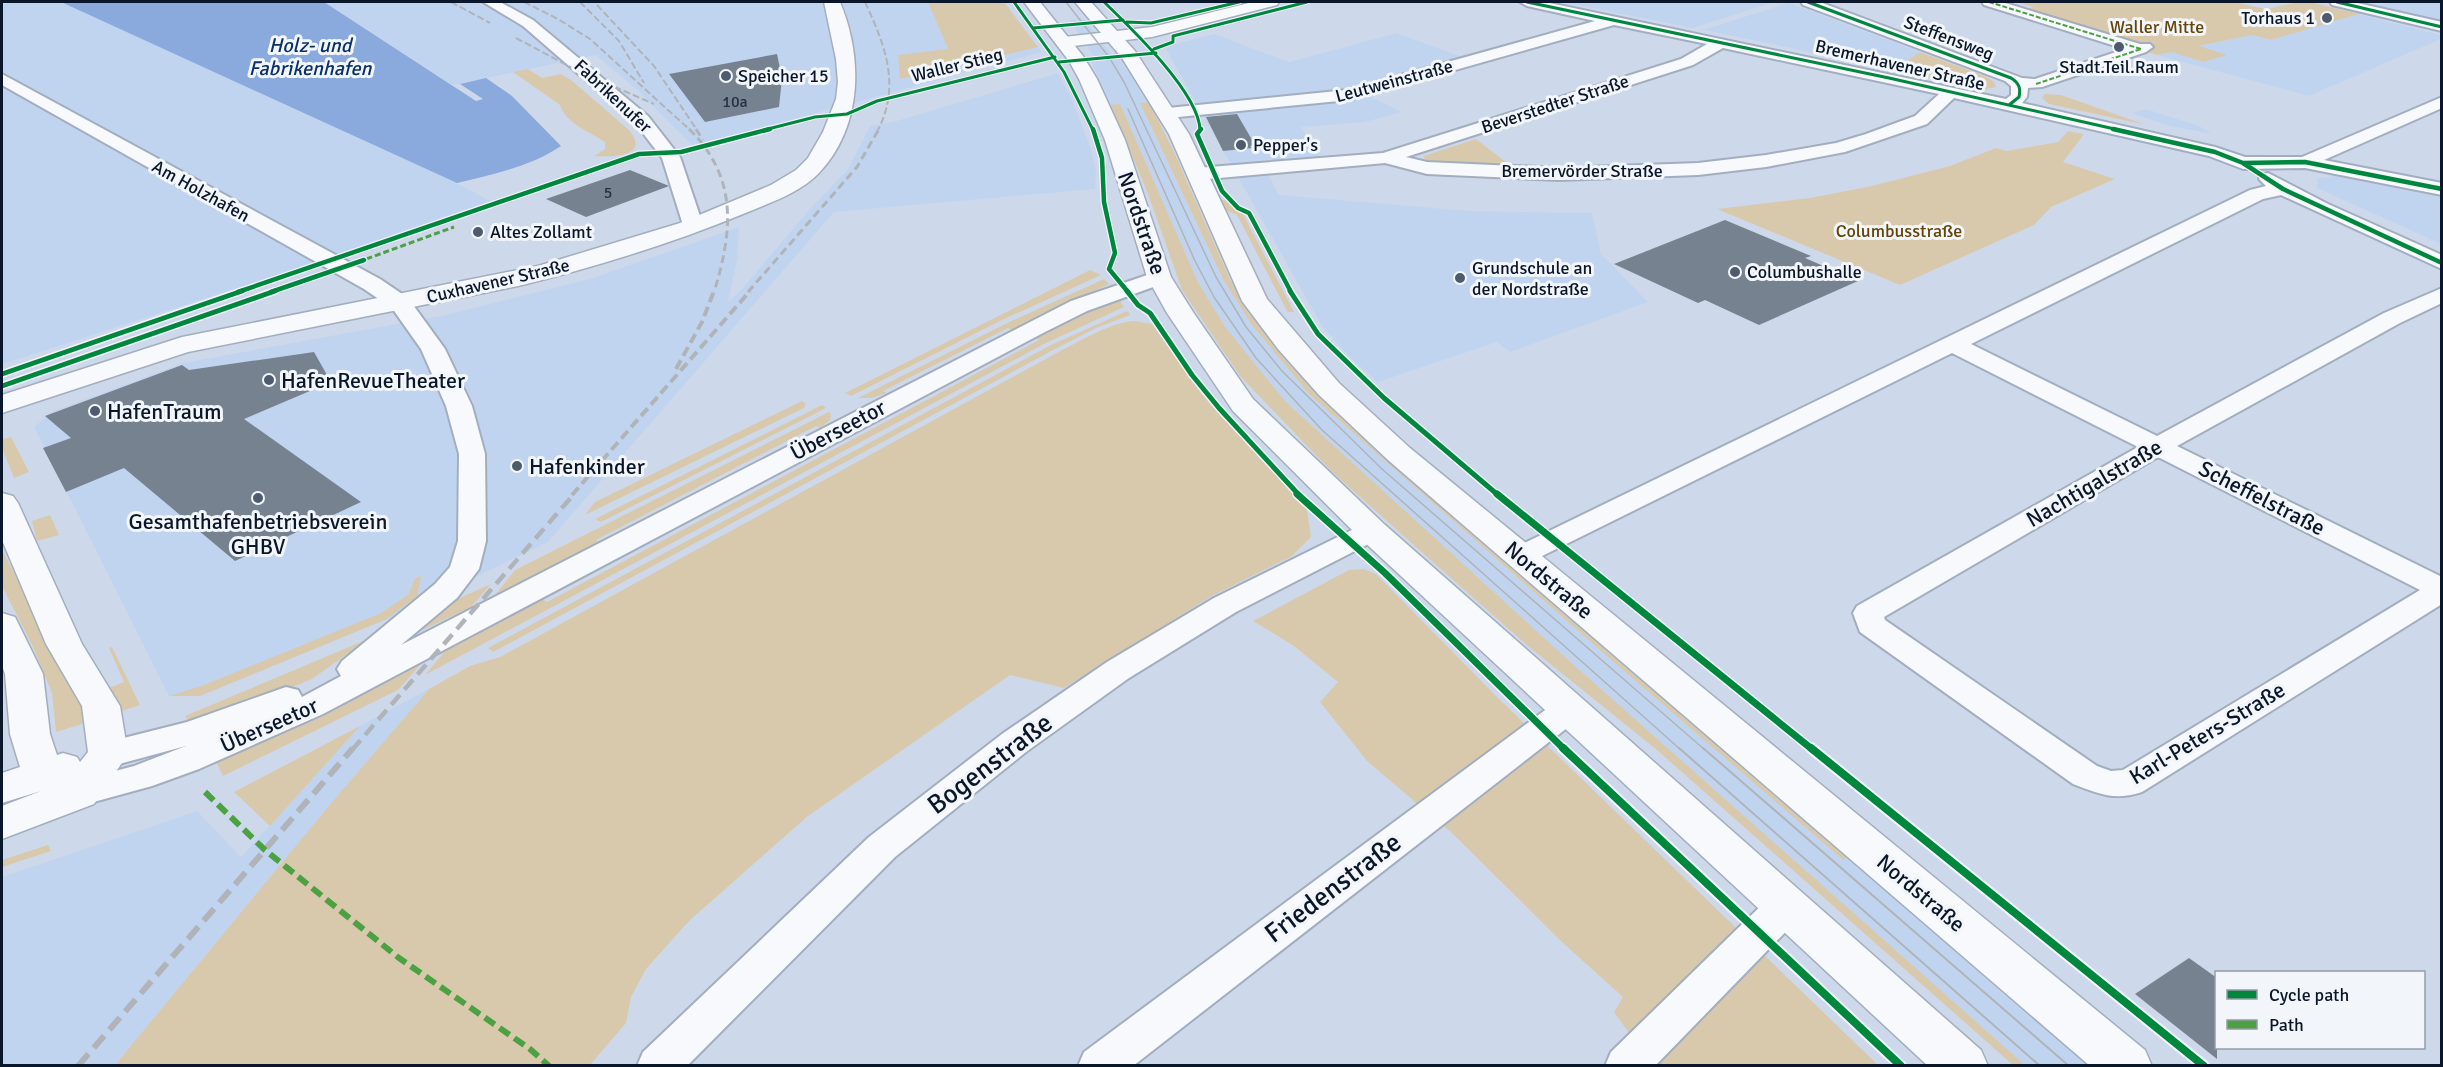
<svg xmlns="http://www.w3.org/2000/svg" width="2443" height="1067" font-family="Signika,sans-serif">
  <rect width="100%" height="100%" fill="#cdd9ea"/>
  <!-- built -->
  <path fill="#c1d4ef" d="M 2,2 L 61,2 L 457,183 L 490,201 L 281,274 L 3,364 Z
    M 324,2 L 1004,2 L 1042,52 L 693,146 L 637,90 L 596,55 L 453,85 Z
    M 1561,2 L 1774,2 L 1693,28 Z
    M 2390,2 L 2441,2 L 2441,22 L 2376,6 Z
    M 1789,3 L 1920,52 L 1893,69 L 1703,30 Z
    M 2358,14 L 2441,35 L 2441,39 L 2309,96 L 2157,55 L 2252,35 L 2271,40 Z
    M 1084,19 L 1112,55 L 1119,55 L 1149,102 L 1140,103 L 1223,279 L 1251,324 L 1309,394 L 1593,644 L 1843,859 L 1851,855 L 2096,1065 L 2025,1065 L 1564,656 L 1285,401 L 1226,328 L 1198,282 L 1120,105 L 1111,105 L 1089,57 L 1094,56 L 1069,20 Z
    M 1397,33 L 1478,63 L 1367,95 L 1402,112 L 1365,122 L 1301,127 L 1329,170 L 1268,174 L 1279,195 L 1468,211 L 1592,213 L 1601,254 L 1648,302 L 1510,352 L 1497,342 L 1378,382 L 1354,361 L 1323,328 L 1166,49 L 1172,45 L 1214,34 L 1289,62 Z
    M 1058,73 L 1072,99 L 1092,152 L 1096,172 L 1095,189 L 834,212 L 548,542 L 387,619 L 200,696 L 169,696 L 34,427 L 52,412 L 183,363 L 441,316 L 593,278 L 739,227 L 737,260 L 728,302 L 742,289 L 808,211 L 848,169 L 870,126 L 893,122 Z
    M 2146,109 L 2199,126 L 2212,134 L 2166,125 L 2132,113 Z
    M 2335,176 L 2441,197 L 2441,244 L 2317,188 L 2318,178 Z
    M 429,689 L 332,802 L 115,1065 L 2,1065 L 2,877 L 197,811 L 241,857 L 360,726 Z"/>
  <!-- green -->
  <path fill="#d9c9ac" d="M 928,2 L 1004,2 L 1038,47 L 900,79 L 898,55 L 948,49 Z
    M 2016,2 L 2235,2 L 2265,9 L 2299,2 L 2310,2 L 2359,14 L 2271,40 L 2252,35 L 2199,46 L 2227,55 L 2203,62 L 2172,52 L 2157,55 L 2016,11 L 2034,7 Z
    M 1920,52 L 1987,77 L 1994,82 L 1996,87 L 1983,90 L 1893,69 Z
    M 528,69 L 542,78 L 561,74 L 571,80 L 629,130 C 651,157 612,157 594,156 L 605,149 L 605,142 C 590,132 565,123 560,105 L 513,72 Z
    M 2045,94 L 2061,95 L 2146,125 L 2049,104 L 2042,98 Z
    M 1149,102 L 1174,152 L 1230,279 L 1255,320 L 1289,364 L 1327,403 L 1436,501 L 1851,855 L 1843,860 L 1593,644 L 1309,394 L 1251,324 L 1223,279 L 1140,103 Z
    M 1120,104 L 1198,282 L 1226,328 L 1285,401 L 1564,656 L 2025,1065 L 2013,1065 L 1657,750 L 1528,646 L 1417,548 L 1330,470 L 1240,376 L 1182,290 L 1148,194 L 1111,105 Z
    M 2068,131 L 2084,134 L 2063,162 L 2115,179 L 2051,207 L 2034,225 L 1900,285 L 1717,209 L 1810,198 L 1872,186 L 1950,166 L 1996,148 L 2006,151 L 2058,142 Z
    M 1476,139 L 1511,166 L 1435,163 L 1426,161 L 1423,156 Z
    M 1221,200 L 1225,200 L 1243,214 L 1294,312 L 1288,312 L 1285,307 L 1237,215 L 1225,210 Z
    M 1090,270 L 1101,275 L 1000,321 L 851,396 L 845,393 Z
    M 1104,279 L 1109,284 L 1012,330 L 1008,328 L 883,391 L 887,393 L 871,398 L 858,398 L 1007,323 Z
    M 1120,301 L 1124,307 L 1046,343 L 425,675 L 451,644 L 540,597 L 547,602 L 1039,340 L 1033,337 L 1102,305 Z
    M 1127,311 L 1130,315 L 1096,328 L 1057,348 L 493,652 L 488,648 L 1051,345 Z
    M 1134,321 L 1152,324 L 1201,393 L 1293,492 L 1307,510 L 1311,537 L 1292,556 L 1210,597 L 1064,688 L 1010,675 L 808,816 L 689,921 L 646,969 L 631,997 L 626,1023 L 590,1065 L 115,1065 L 332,802 L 429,689 L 470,666 L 500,657 L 1062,350 C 1085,339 1109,323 1134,321 Z
    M 802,401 L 806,404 L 804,408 L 585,515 L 595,502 Z
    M 822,405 L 826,408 L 601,522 L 595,519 Z
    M 829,412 L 831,414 L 830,420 L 820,428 L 816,426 L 596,540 L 600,543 L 495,595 L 515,570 Z
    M 11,437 L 29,472 L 14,478 L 2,448 L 2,439 Z
    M 50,515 L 59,535 L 37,541 L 32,521 Z
    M 2,550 L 80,700 L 84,714 L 82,724 L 56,732 L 52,693 L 34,649 L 2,586 Z
    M 1364,569 L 1376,574 L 1498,698 L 1878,1065 L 1652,1065 L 1614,1012 L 1623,997 L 1563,943 L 1453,834 L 1367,761 L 1320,702 L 1338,682 L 1294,646 L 1253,621 L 1349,570 Z
    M 421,576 L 417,596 L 387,619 L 200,696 L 169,696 L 204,685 L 381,613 L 409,594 L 415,578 Z
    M 491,584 L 471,607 L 395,643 L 444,605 Z
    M 368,639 L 312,679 L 231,712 L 190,724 L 185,716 Z
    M 112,647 L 140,705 L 122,711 L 109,688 L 124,682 L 109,648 Z
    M 428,656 L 398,690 L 223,776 L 214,758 Z
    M 360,726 L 270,826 L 234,792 Z
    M 48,845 L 51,851 L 2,867 L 2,860 Z"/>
  <!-- water -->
  <path fill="#8aaadd" d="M 61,2 L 324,2 L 476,101 L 483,99 L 460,84 L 486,78 L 512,96 L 561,146 C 532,166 491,175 457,183 Z"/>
  <!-- building -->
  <path fill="#778291" d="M 777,54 L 782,78 L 779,107 L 705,122 L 669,74 Z
    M 1237,114 L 1255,145 L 1250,146 L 1252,148 L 1223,151 L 1206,117 Z
    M 630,170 L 669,186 L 586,217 L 546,199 Z
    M 1725,220 L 1811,256 L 1805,258 L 1858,281 L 1759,325 L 1705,300 L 1698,303 L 1614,264 Z
    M 314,352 L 331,382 L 244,419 L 361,502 L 235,561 L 124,468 L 66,492 L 43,448 L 71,438 L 45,416 L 182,365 L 189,370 Z
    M 2189,958 L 2217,978 L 2217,1059 L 2135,994 Z"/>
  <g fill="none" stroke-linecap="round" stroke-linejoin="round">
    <defs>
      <path id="minor" d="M 483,2 L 500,2 L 533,20 L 648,116 L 680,157 L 703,225 L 700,229 L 686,229 L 683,225 L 662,158 L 636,124 L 523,26 Z
        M 1520,2 L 1545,2 L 2006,99 L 2011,95 L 2011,86 L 2005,81 L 1803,5 L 1801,2 L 1820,2 L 2022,78 L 2035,79 L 2125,49 L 1984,5 L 1982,2 L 2002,2 L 2140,44 L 2150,44 L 2153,47 L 2146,52 L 2042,87 L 2028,88 L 2027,97 L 2022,103 L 2215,147 L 2245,157 L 2302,157 L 2442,97 L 2442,108 L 2324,160 L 2442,183 L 2442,195 L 2305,168 L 2243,169 L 2209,156 L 1954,98 L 1927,124 L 1845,152 L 1766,167 L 1698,175 L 1560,180 L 1427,174 L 1385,163 L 1197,180 L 1190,178 L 1188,174 L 1190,170 L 1197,168 L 1383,153 L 1681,59 L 1707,44 L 1614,25 L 1349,100 L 1168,118 L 1162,117 L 1159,113 L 1162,109 L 1168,108 L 1347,90 L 1595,21 L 1527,6 ZM 1723,48 L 1939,94 L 1915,116 L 1866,134 L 1836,143 L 1766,155 L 1698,163 L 1560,168 L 1427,162 L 1406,157 L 1693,65 Z
        M 2330,2 L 2353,2 L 2442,22 L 2442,31 L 2332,5 Z
        M 2,74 L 380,279 L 408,298 L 445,349 L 472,406 L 485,454 L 486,541 L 479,569 L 457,598 L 401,645 L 1071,301 L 1159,271 L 1167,272 L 1170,277 L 1167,282 L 1087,311 L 1045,332 L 323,714 L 199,769 L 152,786 L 79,806 L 66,802 L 61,793 L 66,784 L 134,766 L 186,746 L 108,767 L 96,763 L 91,754 L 96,745 L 187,722 L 286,687 L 298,690 L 302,697 L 341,676 L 337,669 L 342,661 L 435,584 L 450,567 L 458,541 L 459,454 L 446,406 L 421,349 L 392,308 L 364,289 L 2,85 Z
        M 2268,173 L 2328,204 L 2442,255 L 2442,269 L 2281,195 L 2263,199 L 1971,344 L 2157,436 L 2384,313 L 2442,288 L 2442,303 L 2400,323 L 2177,446 L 2442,577 L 2442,604 L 2142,792 C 2114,801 2099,794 2073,784 L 1860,632 L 1853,613 L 1857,606 L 2138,447 L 1952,353 L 1530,562 L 1520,565 L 1510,562 L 1505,556 L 1510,550 L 2250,190 L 2266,186 L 2259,179 L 2261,175 ZM 2158,457 L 2420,590 L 2123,770 L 2111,771 L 2097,766 L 1885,620 L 1884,617 Z
        M 1372,522 L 1382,525 L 1386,531 L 1382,537 L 1236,612 L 1129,678 L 1026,752 L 895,857 L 687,1066 L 637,1066 L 643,1052 L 869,837 L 1002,734 L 1107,662 L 1214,598 L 1362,525 Z
        M 1568,698 L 1580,702 L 1585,710 L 1580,718 L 1133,1066 L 1078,1066 L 1084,1052 L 1556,702 Z
        M 1787,889 L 1801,894 L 1806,905 L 1801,916 L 1655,1066 L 1605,1066 L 1611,1052 L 1773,894 Z"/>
      <path id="tertiary" d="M 824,2 L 840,2 C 863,57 863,126 819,173 C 801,192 772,202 748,212 C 673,243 596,267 518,286 L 188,352 L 2,413 L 2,395 L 182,337 L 538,266 L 680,223 L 771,185 L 796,170 L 808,158 L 823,132 L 836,99 L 838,82 L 836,59 Z
        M 2,493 L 13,496 L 18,503 L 82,644 L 120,706 L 128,754 L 94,804 L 2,839 L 2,806 L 41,791 L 2,803 L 2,773 L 20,767 L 10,734 L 5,674 L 2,665 L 2,613 L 15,617 L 43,674 L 50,734 L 57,755 L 63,753 L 77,757 L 80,762 L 88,752 L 82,706 L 46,644 L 2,540 Z"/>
      <path id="secondary" d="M 1253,2 L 1279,2 L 1277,5 L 1152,37 L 1064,47 L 1058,46 L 1055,42 L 1058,38 L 1064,37 L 1152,27 Z"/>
      <path id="primary" d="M 1024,2 L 1040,2 L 1083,56 L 1097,79 L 1125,140 L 1171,277 L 1193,312 L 1253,399 L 1384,524 L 1981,1050 L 1988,1066 L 1928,1066 L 1360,538 L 1233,411 L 1167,313 L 1147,277 L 1105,140 L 1079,79 L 1069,61 Z
        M 1075,2 L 1091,2 L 1135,51 L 1189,134 L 1267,299 L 1339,383 L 1410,448 L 2145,1050 L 2152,1066 L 2090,1066 L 1388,460 L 1319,395 L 1278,349 L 1242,301 L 1169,134 L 1122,58 Z"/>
    </defs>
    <!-- minor casing -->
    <use href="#minor" stroke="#a2aebf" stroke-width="4"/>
    <!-- tertiary casing -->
    <use href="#tertiary" stroke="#a2aebf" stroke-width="3"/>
    <!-- secondary casing -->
    <use href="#secondary" stroke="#a2aebf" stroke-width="3"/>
    <!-- primary casing -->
    <use href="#primary" stroke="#a2aebf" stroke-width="3"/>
    <!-- minor -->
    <use href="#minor" fill="#f8f9fc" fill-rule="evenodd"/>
    <!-- tertiary -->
    <use href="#tertiary" fill="#f8f9fc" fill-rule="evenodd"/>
    <!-- secondary -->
    <use href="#secondary" fill="#f8f9fc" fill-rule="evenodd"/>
    <!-- primary -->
    <use href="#primary" fill="#f8f9fc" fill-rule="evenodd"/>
    <!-- tram-far1 -->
    <path stroke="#b0b4b9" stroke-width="1.5" d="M 1066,2 L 1109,57 L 1124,82 L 1216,277 L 1246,327 L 1282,371 L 1382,469 L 1705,750
      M 1128,109 L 1195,261 L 1214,297 L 1256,358 L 1322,430 L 1681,750"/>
    <!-- tram -->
    <path stroke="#b0b4b9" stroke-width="2" d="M 1679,748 L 2040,1066
      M 1703,748 L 2069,1066"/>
    <!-- rail-far4 -->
    <path stroke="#b0b4b9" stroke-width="2" stroke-dasharray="7 3" stroke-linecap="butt" d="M 451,2 L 490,23
      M 524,2 L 558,19 L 590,39 L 690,130
      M 580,2 L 619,41 L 644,83
      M 865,2 C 885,45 901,85 878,130
      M 597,5 L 654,66 L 697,130
      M 516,38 L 576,70 L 654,104"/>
    <!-- rail-far3 -->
    <path stroke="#b0b4b9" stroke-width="3" stroke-dasharray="8 4.5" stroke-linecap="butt" d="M 689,129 C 738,177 733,231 714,292
      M 696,129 L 703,140
      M 748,292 L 857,167 L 879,129"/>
    <!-- rail-far2 -->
    <path stroke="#b0b4b9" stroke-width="4" stroke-dasharray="10 5" stroke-linecap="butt" d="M 676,369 L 702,322 L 714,291
      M 572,495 L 750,291"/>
    <!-- rail-far1 -->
    <path stroke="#b0b4b9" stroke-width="4.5" stroke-dasharray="13 7" stroke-linecap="butt" d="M 352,750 L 574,494"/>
    <!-- rail -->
    <path stroke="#b0b4b9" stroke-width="6" stroke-dasharray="16 8" stroke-linecap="butt" d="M 78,1066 L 353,748"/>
    <!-- quiet-far2 -->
    <path stroke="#4ca142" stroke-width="2" stroke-dasharray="5 2" stroke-linecap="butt" d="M 1989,2 L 2141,49
      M 2036,84 L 2141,49"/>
    <!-- quiet-far1 -->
    <path stroke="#4ca142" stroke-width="3" stroke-dasharray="6 3" stroke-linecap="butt" d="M 358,262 L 454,227"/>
    <!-- quiet -->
    <path stroke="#4ca142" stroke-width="6" stroke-dasharray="12 6" stroke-linecap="butt" d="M 205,792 L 265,850 L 399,958 L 530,1049 L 549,1066"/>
    <defs>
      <path id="cycleway-far4" d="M 1014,2 L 1064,72 L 1093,130
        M 1104,2 C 1131,28 1199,93 1200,130
        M 1527,2 L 1889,78 L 2119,130
        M 1808,2 L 2011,78 C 2019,83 2021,88 2019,97 L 2009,105
        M 2337,2 L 2442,27
        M 1127,22 L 1151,23 L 1239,2
        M 1033,28 L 1123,20
        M 1154,49 L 1173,42 L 1173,36 L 1307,2
        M 1059,62 L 1156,53
        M 764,130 L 815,117 L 847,114 L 877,101 L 1055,57"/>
      <path id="cycleway-far3" d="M 1093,129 L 1102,158 L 1104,202 L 1115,253 L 1109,269 L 1128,292
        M 1201,129 L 1197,134 L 1222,191 L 1238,208 L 1249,213 L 1291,292
        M 2113,129 L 2215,152 L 2243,163 L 2305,162 L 2442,189
        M 2243,163 L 2283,189 L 2442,263
        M 238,292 L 639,154 L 681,152 L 770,129
        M 271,292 L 364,260"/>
      <path id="cycleway-far2" d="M 1127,291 L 1138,305 L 1150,313 L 1192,375 L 1219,408 L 1299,495
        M 1290,291 L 1318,334 L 1384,398 L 1498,495
        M 2,374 L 242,291
        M 2,386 L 275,291"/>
      <path id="cycleway-far1" d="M 1297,494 L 1385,573 L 1565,750
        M 1497,494 L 1813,750"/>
      <path id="cycleway" d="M 1563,748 L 1901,1066
        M 1811,748 L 2204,1066"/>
    </defs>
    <!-- cycleway-far4 casing -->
    <use href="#cycleway-far4" stroke="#f2f6fb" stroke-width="5"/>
    <!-- cycleway-far3 casing -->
    <use href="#cycleway-far3" stroke="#f2f6fb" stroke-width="7"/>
    <!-- cycleway-far2 casing -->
    <use href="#cycleway-far2" stroke="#f2f6fb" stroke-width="8"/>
    <!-- cycleway-far1 casing -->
    <use href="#cycleway-far1" stroke="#f2f6fb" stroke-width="10"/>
    <!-- cycleway casing -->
    <use href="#cycleway" stroke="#f2f6fb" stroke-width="12"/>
    <!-- cycleway-far4 -->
    <use href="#cycleway-far4" stroke="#00873e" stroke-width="3"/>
    <!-- cycleway-far3 -->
    <use href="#cycleway-far3" stroke="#00873e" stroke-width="4.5"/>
    <!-- cycleway-far2 -->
    <use href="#cycleway-far2" stroke="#00873e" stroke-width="5"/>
    <!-- cycleway-far1 -->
    <use href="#cycleway-far1" stroke="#00873e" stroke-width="7"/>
    <!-- cycleway -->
    <use href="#cycleway" stroke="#00873e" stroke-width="8"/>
  </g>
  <!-- markers -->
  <g fill="#4e5a6d" stroke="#f2f6fb" stroke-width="2">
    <circle cx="2327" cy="18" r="6"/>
    <circle cx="2119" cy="47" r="6"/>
    <circle cx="726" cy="76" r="6"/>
    <circle cx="1241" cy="145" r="6"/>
    <circle cx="478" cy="232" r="6"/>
    <circle cx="1735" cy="272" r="6"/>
    <circle cx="1460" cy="278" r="6"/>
    <circle cx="269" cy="380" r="6"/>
    <circle cx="95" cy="411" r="6"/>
    <circle cx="517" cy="466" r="6"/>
    <circle cx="258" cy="498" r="6"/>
  </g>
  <g text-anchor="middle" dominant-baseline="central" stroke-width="6" stroke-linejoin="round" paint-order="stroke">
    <!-- far-number labels -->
    <g font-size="16" fill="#253143">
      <text x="735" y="102">10a</text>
      <text x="608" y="193">5</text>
    </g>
    <!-- far-poi labels -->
    <g font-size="18" fill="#0a1629" stroke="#f2f6fb" text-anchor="start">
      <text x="2315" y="18" text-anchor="end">Torhaus 1</text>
      <text x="2119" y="67" text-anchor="middle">Stadt.Teil.Raum</text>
      <text x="738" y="76">Speicher 15</text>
      <text x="1253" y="145">Pepper's</text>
      <text x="490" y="232">Altes Zollamt</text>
      <text x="1472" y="268">Grundschule an<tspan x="1472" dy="21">der Nordstraße</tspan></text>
      <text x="1747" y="272">Columbushalle</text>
    </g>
    <!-- far-park labels -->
    <g font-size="18" fill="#634507" stroke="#f2f6fb">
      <text x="2157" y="27">Waller Mitte</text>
      <text x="1899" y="231">Columbusstraße</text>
    </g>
    <!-- far-street labels -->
    <g font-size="18" fill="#0a1629" stroke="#f2f6fb">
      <text transform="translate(1949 38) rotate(21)">Steffensweg</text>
      <text transform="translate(957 65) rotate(-14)">Waller Stieg</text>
      <text transform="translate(1900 65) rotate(13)">Bremerhavener Straße</text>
      <text transform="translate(1394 81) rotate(-15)">Leutweinstraße</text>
      <text transform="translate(613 96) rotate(43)">Fabrikenufer</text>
      <text transform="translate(1555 104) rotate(-18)">Beverstedter Straße</text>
      <text x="1582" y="171">Bremervörder Straße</text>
      <text transform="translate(201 191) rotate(29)">Am Holzhafen</text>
      <text transform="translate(498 281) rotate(-13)">Cuxhavener Straße</text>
    </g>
    <!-- far-water labels -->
    <g font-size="20" font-style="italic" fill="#0b306a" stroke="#f2f6fb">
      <text x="310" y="45">Holz- und<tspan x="310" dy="23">Fabrikenhafen</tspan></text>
    </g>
    <!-- street labels -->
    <g font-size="22" fill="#0a1629" stroke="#f2f6fb">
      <text transform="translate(1142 223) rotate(71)">Nordstraße</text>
      <text transform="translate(838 430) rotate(-28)">Überseetor</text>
      <text transform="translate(2094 483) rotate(-30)">Nachtigalstraße</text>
      <text transform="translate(2262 498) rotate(27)">Scheffelstraße</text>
      <text transform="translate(1549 580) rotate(40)">Nordstraße</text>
      <text transform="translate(269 725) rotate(-24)">Überseetor</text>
      <text transform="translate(2207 733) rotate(-31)">Karl-Peters-Straße</text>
      <text transform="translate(1921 893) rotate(40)">Nordstraße</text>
    </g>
    <!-- poi labels -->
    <g font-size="22" fill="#0a1629" stroke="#f2f6fb" text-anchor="start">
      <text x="281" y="380">HafenRevueTheater</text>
      <text x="107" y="411">HafenTraum</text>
      <text x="529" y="466">Hafenkinder</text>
      <text x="258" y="521" text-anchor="middle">Gesamthafenbetriebsverein<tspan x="258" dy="25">GHBV</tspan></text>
    </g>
    <!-- near-street labels -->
    <g font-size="27" fill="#0a1629" stroke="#f2f6fb">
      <text transform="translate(990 764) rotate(-37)">Bogenstraße</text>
      <text transform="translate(1333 888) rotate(-37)">Friedenstraße</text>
    </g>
  </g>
  <!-- border -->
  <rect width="2443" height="1067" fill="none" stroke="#0a1629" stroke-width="6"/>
  <!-- legend -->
  <rect x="2215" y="971" width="210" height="78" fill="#f2f6fb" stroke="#959ca7" stroke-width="1.5"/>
  <rect x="2227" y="990" width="30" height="9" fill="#00873e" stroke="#959ca7" stroke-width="1.5"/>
  <text x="2269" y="1001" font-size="18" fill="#0a1629">Cycle path</text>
  <rect x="2227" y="1020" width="30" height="9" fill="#4ca142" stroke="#959ca7" stroke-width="1.5"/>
  <text x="2269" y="1031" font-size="18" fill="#0a1629">Path</text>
</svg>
